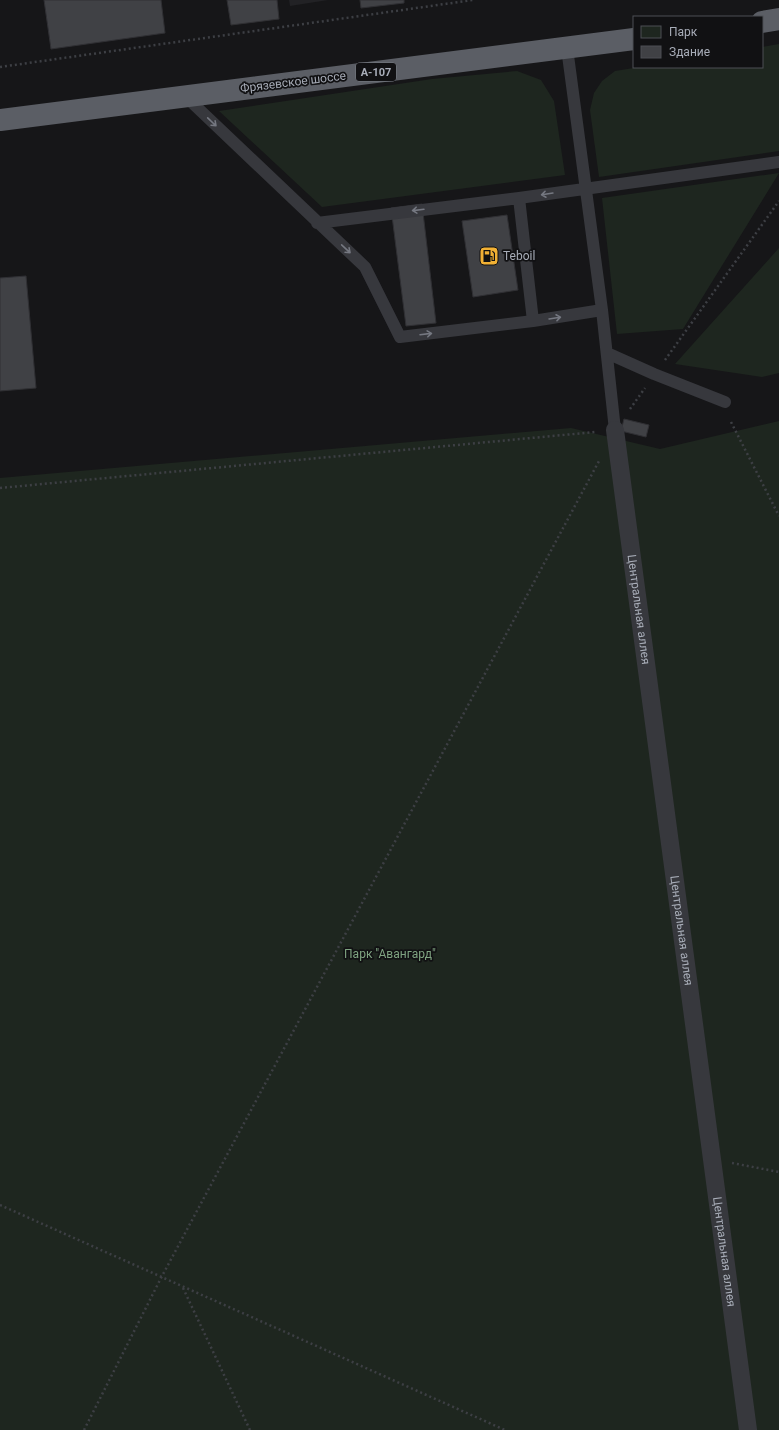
<svg xmlns="http://www.w3.org/2000/svg" width="779" height="1430" font-family="Roboto,sans-serif">
  <rect width="100%" height="100%" fill="#161618"/>
  <!-- built -->
  <path fill="#222225" d="M 289,0 L 328,0 L 290,6 Z"/>
  <!-- green -->
  <path fill="#1e261f" d="M 779,44 L 779,151 L 599,177 L 590,110 L 594,93 L 602,81 L 615,71 L 640,67 L 762,67 L 762,47 Z
    M 517,71 L 541,80 L 554,101 L 565,175 L 322,207 L 219,111 L 432,79 Z
    M 779,173 L 683,329 L 617,334 L 602,198 Z
    M 779,248 L 779,373 L 762,377 L 675,364 Z
    M 779,421 L 779,1430 L 0,1430 L 0,478 L 571,428 L 660,449 Z"/>
  <!-- building -->
  <path fill="#404145" stroke="#303034" d="M 44,0 L 161,0 L 165,33 L 51,49 Z
    M 227,0 L 277,0 L 279,19 L 231,25 Z
    M 360,0 L 404,0 L 404,3 L 361,8 Z
    M 422,204 L 436,323 L 406,326 L 391,208 Z
    M 507,215 L 518,290 L 473,297 L 462,221 Z
    M 26,276 L 36,388 L 0,391 L 0,278 Z
    M 624,419 L 649,425 L 646,437 L 621,431 Z"/>
  <g fill="none" stroke-linecap="round" stroke-linejoin="round">
    <!-- path -->
    <path stroke="#3d3f44" stroke-width="2.5" stroke-dasharray="2 3" stroke-linecap="butt" d="M 0,67 L 473,0
      M 665,360 L 779,201
      M 630,409 L 645,388
      M 731,422 L 779,516
      M 0,488 L 595,432
      M 732,1163 L 779,1172
      M 0,1205 L 505,1430
      M 183,1288 L 250,1430
      M 84,1430 L 161,1278 L 599,461"/>
    <!-- service -->
    <path stroke="#37383d" stroke-width="12" d="M 567,48 L 602,310 L 615,430
      M 184,95 L 365,267 L 400,337 L 533,321 L 602,310
      M 519,198 L 533,321
      M 317,223 L 519,198 L 779,162
      M 607,353 L 654,374 L 725,402"/>
    <!-- pedestrian -->
    <path stroke="#37383d" stroke-width="18" id="s1" d="M 615,430 L 748,1430"/>
    <!-- trunk -->
    <path stroke="#5b5e65" stroke-width="22" d="M 762,22 L 779,19
      M 0,120 L 634,39"/>
  </g>
  <!-- one-way arrows -->
  <defs><path id="oneway-shaft" d="M-6 0H5M1.5-3L5.5 0L1.5 3" fill="none" stroke-width="1.6" stroke-linecap="round" stroke-linejoin="round"/></defs>
  <g stroke="#757881">
    <use href="#oneway-shaft" transform="translate(212 122) rotate(44)"/>
    <use href="#oneway-shaft" transform="translate(547 194) rotate(171)"/>
    <use href="#oneway-shaft" transform="translate(418 210) rotate(173)"/>
    <use href="#oneway-shaft" transform="translate(346 249) rotate(43)"/>
    <use href="#oneway-shaft" transform="translate(555 318) rotate(-9)"/>
    <use href="#oneway-shaft" transform="translate(426 334) rotate(-7)"/>
  </g>
  <!-- icons -->
  <defs>
    <symbol id="fuel-square" viewBox="-11 -11 22 22"><rect x="-9" y="-9" width="18" height="18" rx="4" fill="#f2b134" stroke="#111113"/><path d="M-5.5-6h7V0h2V4h1.3V-2.5L3-4.5l.8-.8L6-3V5H2.5V1h-1V6h-7ZM-4.2-4.7v3.2H.2V-4.7Z" fill="#111"/></symbol>
  </defs>
  <g fill-rule="evenodd">
    <use href="#fuel-square" x="478" y="245" width="22" height="22"/>
  </g>
  <g text-anchor="middle" dominant-baseline="central" stroke-width="3.5" stroke-linejoin="round" paint-order="stroke">
    <!-- shield labels -->
    <rect fill="#111113" stroke="#7b7e86" stroke-width="1" x="356" y="63" width="40" height="18" rx="3"/>
    <g font-size="11" font-weight="bold" fill="#a8adb8">
      <text x="376" y="72">А-107</text>
    </g>
    <!-- street labels -->
    <g font-size="12" fill="#a8adb8" stroke="#111113">
      <text transform="translate(293 82) rotate(-7)">Фрязевское шоссе</text>
      <text stroke="none"><textPath href="#s1" startOffset="181">Центральная аллея</textPath></text>
      <text stroke="none"><textPath href="#s1" startOffset="505">Центральная аллея</textPath></text>
      <text stroke="none"><textPath href="#s1" startOffset="829">Центральная аллея</textPath></text>
    </g>
    <!-- poi labels -->
    <g font-size="12" fill="#a8adb8" stroke="#111113" text-anchor="start">
      <text x="503" y="256">Teboil</text>
    </g>
    <!-- park labels -->
    <g font-size="12" fill="#7fa381" stroke="#111113">
      <text x="390" y="954">Парк "Авангард"</text>
    </g>
  </g>
  <!-- legend -->
  <rect x="633" y="16" width="130" height="52" fill="#111113" stroke="#4d4f55"/>
  <rect x="641" y="26" width="20" height="12" fill="#1e261f" stroke="#4d4f55"/>
  <text x="669" y="36" font-size="12" fill="#a8adb8">Парк</text>
  <rect x="641" y="46" width="20" height="12" fill="#404145" stroke="#4d4f55"/>
  <text x="669" y="56" font-size="12" fill="#a8adb8">Здание</text>
</svg>
